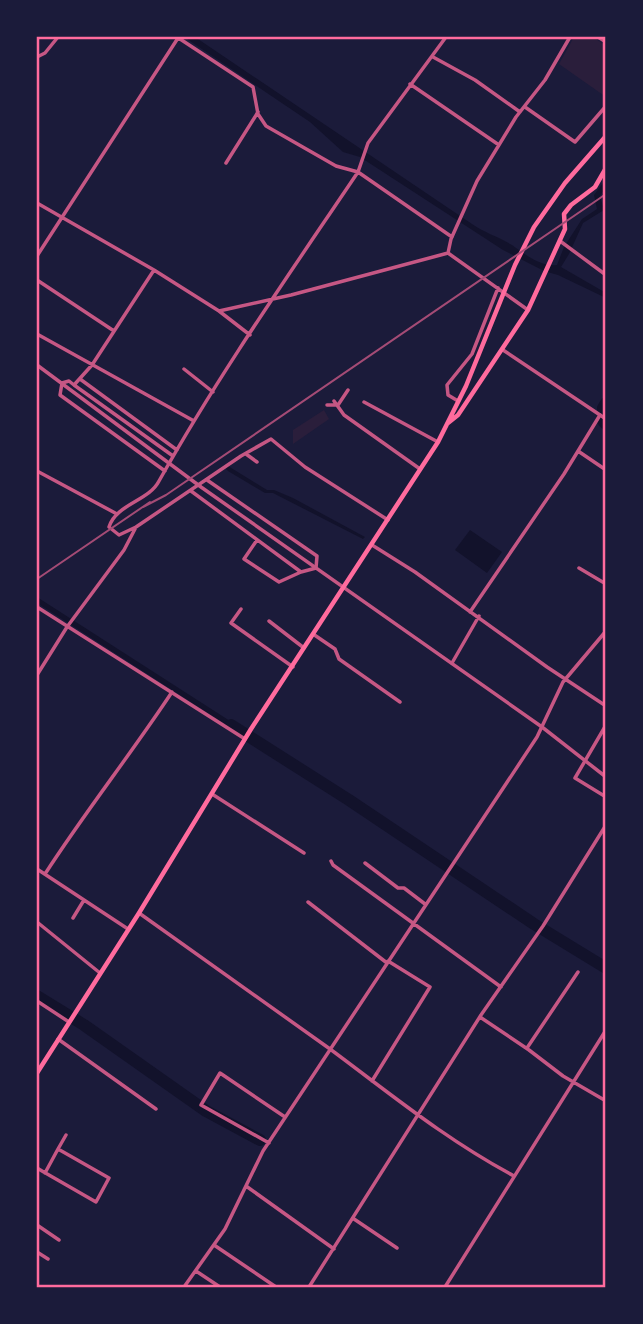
<svg xmlns="http://www.w3.org/2000/svg" width="643" height="1324" font-family="Overpass,sans-serif">
  <rect width="100%" height="100%" fill="#1b1b3a"/>
  <!-- green -->
  <path fill="#2a1e3b" d="M 574,37 L 593,37 L 606,46 L 606,97 L 559,64 Z
    M 324,410 L 329,419 L 293,444 L 293,430 Z"/>
  <!-- water -->
  <path fill="#12122b" d="M 184,37 L 195,37 L 472,224 C 485,233 499,237 512,245 C 525,254 540,267 557,265 L 564,247 L 582,219 L 597,209 L 594,195 L 606,179 L 606,187 L 600,196 L 604,210 L 583,223 L 569,254 L 561,267 L 606,293 L 606,298 L 558,275 L 544,271 L 503,250 L 360,157 L 343,152 L 310,122 Z
    M 228,466 L 267,490 L 274,490 L 293,498 L 365,537 L 363,539 L 273,493 L 265,493 L 228,471 L 226,469 Z
    M 470,530 L 502,552 L 487,573 L 455,550 Z
    M 37,597 L 244,730 L 242,735 L 37,603 Z"/>
  <g fill="none" stroke-linecap="round" stroke-linejoin="round">
    <!-- river -->
    <path stroke="#12122b" stroke-width="12" d="M 606,403 L 603,408 L 603,421 L 606,424
      M 231,725 L 349,800 L 534,924 L 606,968
      M 37,996 L 84,1025 L 206,1111 L 260,1140"/>
    <!-- minor -->
    <path stroke="#c65784" stroke-width="3.5" d="M 177,37 L 253,87 L 258,114 L 266,126 L 336,166 L 358,172 L 452,237
      M 598,37 L 606,42
      M 37,57 L 45,53 L 58,37
      M 433,57 L 475,80 L 520,112
      M 410,84 L 499,145
      M 525,107 L 575,142 L 606,106
      M 226,163 L 258,112
      M 37,203 L 154,270 L 219,311 L 291,295 L 448,253 L 528,310
      M 560,241 L 606,275
      M 448,253 L 451,239 L 477,181 L 516,117 L 545,80 L 570,37
      M 37,256 L 178,38
      M 37,280 L 114,331
      M 219,311 L 250,335
      M 37,334 L 194,421
      M 184,369 L 213,392
      M 80,379 L 177,450
      M 74,385 L 92,365 L 154,270
      M 334,401 L 344,415 L 420,469
      M 458,401 L 448,395 L 447,385 L 472,354 L 498,288
      M 364,402 L 438,442
      M 327,405 L 338,405 L 348,390
      M 578,451 L 606,470
      M 246,454 L 257,462
      M 37,471 L 117,514
      M 165,471 L 60,395 L 62,383 L 69,381 L 74,385 L 173,456
      M 191,491 L 301,572 L 316,568 L 317,556 L 207,480
      M 388,520 L 305,467 L 271,439 L 241,456 L 136,527 L 119,535 L 109,527 C 116,504 149,501 159,481 C 219,374 290,273 358,172 L 368,143 L 446,37
      M 257,540 L 244,559 L 279,582 L 301,572
      M 372,545 L 415,572 L 547,667 L 606,706
      M 579,568 L 606,584
      M 37,607 L 245,739
      M 241,609 L 231,623 L 293,667
      M 470,612 L 564,474 L 600,415
      M 269,621 L 304,648
      M 313,634 L 335,649 L 339,659 L 400,702
      M 452,663 L 479,616
      M 37,675 L 67,627 L 124,550 L 135,529
      M 606,725 L 575,778 L 606,797
      M 212,794 L 304,853
      M 331,861 L 333,865 L 501,987
      M 365,863 L 398,888 L 404,888 L 425,904
      M 37,869 L 128,929
      M 45,874 C 85,812 131,754 172,692
      M 308,902 L 387,963
      M 139,913 C 202,958 266,1003 330,1049 C 392,1095 445,1139 514,1176
      M 73,918 L 84,900
      M 37,922 L 100,973
      M 37,1001 L 69,1022
      M 480,1017 L 529,1050 L 563,1076 L 606,1101
      M 58,1039 L 156,1109
      M 527,1048 L 578,972
      M 372,1081 L 430,987 L 388,961
      M 269,1143 L 201,1105 L 220,1073 L 285,1117
      M 58,1149 L 66,1135
      M 37,1168 L 42,1171 L 96,1202 L 109,1178 L 58,1149 L 45,1173
      M 246,1186 L 334,1249
      M 354,1219 L 397,1248
      M 37,1225 L 59,1240
      M 214,1245 L 276,1287
      M 37,1252 L 48,1259
      M 196,1271 L 220,1287
      M 184,1287 L 225,1229 L 263,1151 L 537,737 L 563,682 L 606,631
      M 309,1287 L 481,1015 L 543,926 L 606,825
      M 445,1287 L 606,1030"/>
    <!-- tertiary -->
    <path stroke="#c65784" stroke-width="3.5" d="M 503,350 L 606,419
      M 37,365 L 201,487 L 542,727 L 606,777"/>
    <!-- secondary -->
    <path stroke="#ff6b9d" stroke-width="4.5" d="M 448,423 L 458,415 L 528,310 L 565,229 L 564,214 L 571,205 L 595,187 L 606,168
      M 37,1073 L 139,913 L 251,729 L 438,442 L 466,386 L 515,265 L 534,227 L 565,183 L 606,136"/>
    <!-- rail -->
    <path stroke="#a44b75" stroke-width="2" d="M 143,507 L 166,495 L 606,194
      M 37,579 L 150,502"/>
  </g>
  <!-- border -->
  <rect width="643" height="1324" fill="none" stroke="#1b1b3a" stroke-width="77"/>
  <rect x="38" y="38" width="566" height="1248" fill="none" stroke="#ff6b9d" stroke-width="2.5"/>
</svg>
